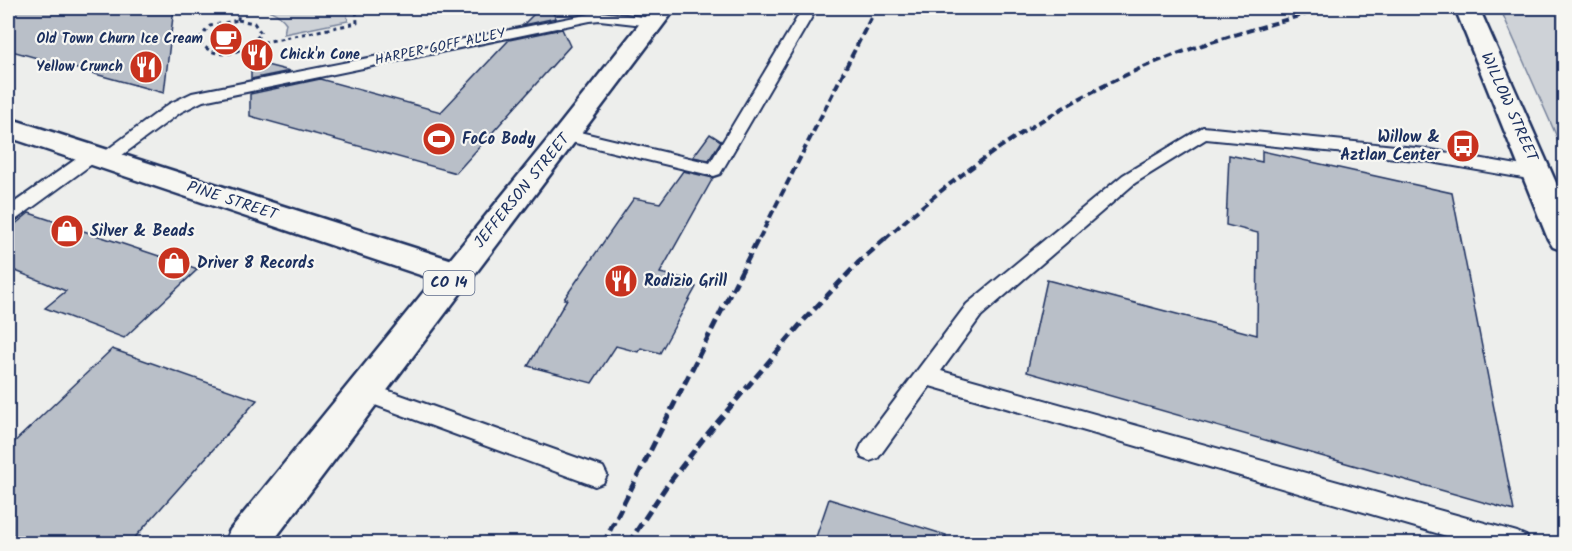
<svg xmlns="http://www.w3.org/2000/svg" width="1572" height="551" font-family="Kalam,sans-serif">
  <rect width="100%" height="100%" fill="#edeeec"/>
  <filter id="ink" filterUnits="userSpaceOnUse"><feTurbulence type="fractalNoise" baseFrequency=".0167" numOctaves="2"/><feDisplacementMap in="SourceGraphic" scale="12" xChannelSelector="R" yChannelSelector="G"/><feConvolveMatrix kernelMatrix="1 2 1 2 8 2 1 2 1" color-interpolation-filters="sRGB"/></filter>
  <g filter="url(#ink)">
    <!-- green -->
    <path fill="#ced2d7" stroke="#74809a" stroke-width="1.5" d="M 253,8 L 346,8 L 348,21 L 284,34 L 286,23 C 277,11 267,9 253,8 Z
      M 1500,8 L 1564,8 L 1564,153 Z"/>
    <!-- building -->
    <path fill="#b9bfc8" stroke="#1b2f5e" stroke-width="1.5" d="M 19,8 L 174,8 L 164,93 L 8,50 L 8,11 Z
      M 540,8 L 550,8 L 556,18 L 523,25 Z
      M 562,29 L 570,46 L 456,173 L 250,116 L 250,94 L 320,79 L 441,112 L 509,40 Z
      M 251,61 L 290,71 L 251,79 Z
      M 710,134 L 721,141 L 709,160 L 693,157 Z
      M 1262,151 L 1452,193 L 1514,511 L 1027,372 L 1047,280 L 1257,335 L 1258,233 L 1226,225 L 1229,155 L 1262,162 Z
      M 683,171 L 713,178 L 660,273 L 682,278 L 679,283 L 696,287 L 660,353 L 641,348 L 638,352 L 616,346 L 592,383 L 528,366 L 567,299 L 564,299 L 634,198 L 660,203 Z
      M 29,213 L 123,244 L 198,269 L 124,338 L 45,308 L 66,291 L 8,268 L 8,230 Z
      M 112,349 L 257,400 L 130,543 L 8,543 L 8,448 Z
      M 829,499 L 946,535 L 945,543 L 814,543 Z"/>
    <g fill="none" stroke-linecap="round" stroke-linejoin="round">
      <defs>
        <path id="lane" d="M 803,8 L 817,8 L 720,174 L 714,176 L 567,141 L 561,139 L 559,135 L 561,131 L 567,129 L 710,163 Z
          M 600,12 L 652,18 L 659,22 L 652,26 L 600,20 L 590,21 L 203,101 L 181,112 L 110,164 L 104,166 L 96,161 L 14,221 L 8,222 L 8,207 L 86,152 L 92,150 L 100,155 L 169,104 L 192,93 Z
          M 1203,127 L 1426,149 L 1540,169 L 1546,171 L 1549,175 L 1546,179 L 1540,181 L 1426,161 L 1206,139 L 1135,183 L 981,316 L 941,371 L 1517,532 L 1526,536 L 1529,544 L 1474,544 L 930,386 L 878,458 L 870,461 L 862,458 L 859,451 L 862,444 L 967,304 L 1123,175 Z
          M 364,382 L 603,467 L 607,475 L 603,483 L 595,486 L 356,398 L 353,391 L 356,384 Z"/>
        <path id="street" d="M 1455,8 L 1479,8 L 1564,201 L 1564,251 L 1553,247 L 1548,239 Z
          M 8,118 L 468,265 L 472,274 L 468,283 L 456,287 L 8,137 Z"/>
        <path id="highway" d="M 652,8 L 676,8 L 271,544 L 224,544 L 230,530 L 557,128 Z"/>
      </defs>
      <!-- lane casing -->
      <use href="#lane" stroke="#1b2f5e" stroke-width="4"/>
      <!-- street casing -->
      <use href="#street" stroke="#1b2f5e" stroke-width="5"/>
      <!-- highway casing -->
      <use href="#highway" stroke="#1b2f5e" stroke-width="5"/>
      <!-- path -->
      <path stroke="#1b2f5e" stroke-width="3" stroke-dasharray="4 4" stroke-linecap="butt" d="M 238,20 L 254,23 L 261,33 C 245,53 216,64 198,40 L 210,26 Z
        M 238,20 L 239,8
        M 255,44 L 357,23 L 356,8"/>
      <!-- lane -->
      <use href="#lane" fill="#f6f6f2" fill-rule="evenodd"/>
      <!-- street -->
      <use href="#street" fill="#f6f6f2" fill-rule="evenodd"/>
      <!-- highway -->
      <use href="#highway" fill="#f6f6f2" fill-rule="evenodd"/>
      <!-- rail-far1 -->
      <path stroke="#1b2f5e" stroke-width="4" stroke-dasharray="8 4" stroke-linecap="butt" d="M 759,239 L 876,8
        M 885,239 C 960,170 1046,111 1139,69 C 1199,43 1263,27 1326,8"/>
      <!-- rail -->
      <path stroke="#1b2f5e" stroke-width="5" stroke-dasharray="10 5" stroke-linecap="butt" d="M 603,544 L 759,237
        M 628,544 L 665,488 L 704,438 L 805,319 L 859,262 L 887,237"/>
    </g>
  </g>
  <!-- icons -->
  <defs>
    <symbol id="cafe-disc" viewBox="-11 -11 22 22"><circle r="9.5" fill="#c8321e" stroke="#f6f6f2"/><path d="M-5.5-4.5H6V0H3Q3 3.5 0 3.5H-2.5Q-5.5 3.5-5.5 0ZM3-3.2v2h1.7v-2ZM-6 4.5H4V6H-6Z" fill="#fff"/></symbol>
    <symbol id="restaurant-disc" viewBox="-11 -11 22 22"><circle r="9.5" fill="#c8321e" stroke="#f6f6f2"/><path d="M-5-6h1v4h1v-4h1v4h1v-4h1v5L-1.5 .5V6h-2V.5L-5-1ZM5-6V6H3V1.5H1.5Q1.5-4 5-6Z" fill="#fff"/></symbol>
    <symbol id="stadium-disc" viewBox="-11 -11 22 22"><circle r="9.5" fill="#c8321e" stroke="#f6f6f2"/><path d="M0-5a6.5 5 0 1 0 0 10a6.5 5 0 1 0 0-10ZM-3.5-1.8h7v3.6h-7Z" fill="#fff"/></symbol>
    <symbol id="bus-disc" viewBox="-11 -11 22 22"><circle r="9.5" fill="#c8321e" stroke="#f6f6f2"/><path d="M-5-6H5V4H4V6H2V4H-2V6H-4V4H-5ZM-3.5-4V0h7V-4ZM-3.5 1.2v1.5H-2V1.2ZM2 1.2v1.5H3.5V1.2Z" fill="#fff"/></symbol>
    <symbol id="shop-disc" viewBox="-11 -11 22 22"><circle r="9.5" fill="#c8321e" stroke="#f6f6f2"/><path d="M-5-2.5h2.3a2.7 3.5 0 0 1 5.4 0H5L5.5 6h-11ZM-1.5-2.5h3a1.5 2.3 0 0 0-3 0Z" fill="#fff"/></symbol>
  </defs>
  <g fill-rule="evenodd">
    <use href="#cafe-disc" x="207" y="20" width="38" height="38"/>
    <use href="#restaurant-disc" x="238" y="36" width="38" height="38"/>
    <use href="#restaurant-disc" x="127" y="48" width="38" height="38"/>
    <use href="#stadium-disc" x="420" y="120" width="38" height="38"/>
    <use href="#bus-disc" x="1444" y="127" width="38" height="38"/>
    <use href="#shop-disc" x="48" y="212" width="38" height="38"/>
    <use href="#shop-disc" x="155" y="244" width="38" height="38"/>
    <use href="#restaurant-disc" x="602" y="262" width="38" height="38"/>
  </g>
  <g text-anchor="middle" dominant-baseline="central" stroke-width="4.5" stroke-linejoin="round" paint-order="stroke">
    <!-- far-poi labels -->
    <g font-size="14" font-weight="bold" fill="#1b2f5e" stroke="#f6f6f2" text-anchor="end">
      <text x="203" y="39">Old Town Churn Ice Cream</text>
      <text x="280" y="55" text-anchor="start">Chick'n Cone</text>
      <text x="123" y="67">Yellow Crunch</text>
    </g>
    <!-- far-street labels -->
    <g font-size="14" fill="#1b2f5e" stroke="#f6f6f2">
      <text transform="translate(440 47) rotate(-12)">HARPER GOFF ALLEY</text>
    </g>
    <!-- shield labels -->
    <rect fill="#f6f6f2" stroke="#5d6b8a" stroke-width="1.5" x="423.5" y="271" width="51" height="24" rx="4.5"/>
    <g font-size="15" font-weight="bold" fill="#1b2f5e">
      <text x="449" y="283">CO 14</text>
    </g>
    <!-- street labels -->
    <g font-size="16" fill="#1b2f5e" stroke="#f6f6f2">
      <text transform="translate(1509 107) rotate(66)">WILLOW STREET</text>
      <text transform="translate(522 191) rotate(-51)">JEFFERSON STREET</text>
      <text transform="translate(232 201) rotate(18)">PINE STREET</text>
    </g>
    <!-- poi labels -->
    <g font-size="16" font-weight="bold" fill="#1b2f5e" stroke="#f6f6f2" text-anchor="start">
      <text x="1440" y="137" text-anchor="end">Willow &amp;<tspan x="1440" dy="18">Aztlan Center</tspan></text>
      <text x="462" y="139">FoCo Body</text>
      <text x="90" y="231">Silver &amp; Beads</text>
      <text x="197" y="263">Driver 8 Records</text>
      <text x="644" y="281">Rodizio Grill</text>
    </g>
  </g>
  <!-- margin -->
  <rect width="1572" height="551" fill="none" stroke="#f6f6f2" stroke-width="30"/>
  <rect x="15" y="15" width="1542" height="521" fill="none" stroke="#1b2f5e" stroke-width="2" filter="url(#ink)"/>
</svg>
